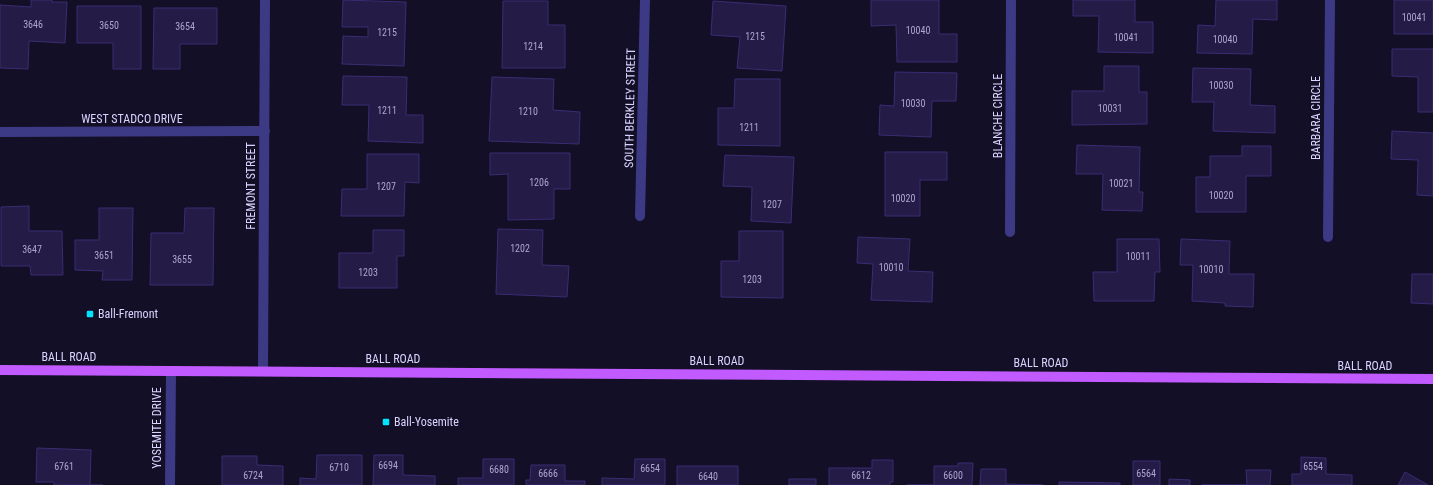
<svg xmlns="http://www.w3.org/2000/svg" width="1433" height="485" font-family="'Roboto Condensed',sans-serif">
  <rect width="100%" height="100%" fill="#130f26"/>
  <!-- building -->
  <path fill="#241b47" stroke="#3b2d73" d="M 31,0 L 52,0 L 52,2 L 67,2 L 65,43 L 29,41 L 28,69 L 0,68 L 0,5 L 31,7 Z
    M 343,0 L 406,2 L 404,66 L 342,64 L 343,36 L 368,37 L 368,27 L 342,27 Z
    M 871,0 L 939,0 L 939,34 L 957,34 L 957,62 L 897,62 L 896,25 L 871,26 Z
    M 1073,0 L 1135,0 L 1135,22 L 1153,22 L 1153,53 L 1098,52 L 1099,16 L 1073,16 Z
    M 1216,0 L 1277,0 L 1277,20 L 1253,19 L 1252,54 L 1197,53 L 1198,25 L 1215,26 Z
    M 1394,0 L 1433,0 L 1433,34 L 1394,34 Z
    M 503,1 L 548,1 L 548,25 L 565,25 L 565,68 L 502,68 Z
    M 713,1 L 786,6 L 782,71 L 737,68 L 740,37 L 711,35 Z
    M 77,6 L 141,6 L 141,69 L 113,69 L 113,43 L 77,43 Z
    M 154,8 L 217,8 L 217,44 L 180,44 L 180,69 L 153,69 Z
    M 1392,49 L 1433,49 L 1433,112 L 1418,112 L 1418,77 L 1392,76 Z
    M 1104,66 L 1139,66 L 1139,92 L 1147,92 L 1147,124 L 1072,125 L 1072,91 L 1104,91 Z
    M 1193,68 L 1251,69 L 1250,105 L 1275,106 L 1275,133 L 1213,131 L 1214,102 L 1192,102 Z
    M 895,72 L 957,73 L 956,101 L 932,101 L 931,137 L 879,135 L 880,105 L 894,106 Z
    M 343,76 L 407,77 L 406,115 L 423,115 L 423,143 L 368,141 L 369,105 L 342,105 Z
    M 492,77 L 554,79 L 553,110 L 580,112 L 579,144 L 489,141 Z
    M 735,79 L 780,79 L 780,146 L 718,145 L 718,108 L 734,108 Z
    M 1392,131 L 1433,133 L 1433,196 L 1417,195 L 1418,160 L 1391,159 Z
    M 1077,145 L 1140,147 L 1139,192 L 1143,192 L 1142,211 L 1102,210 L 1103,174 L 1076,174 Z
    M 1242,146 L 1271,146 L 1271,176 L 1246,176 L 1246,212 L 1196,212 L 1196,177 L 1210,177 L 1210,156 L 1242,156 Z
    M 885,152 L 947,152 L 947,180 L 920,180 L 920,216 L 885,216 Z
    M 490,153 L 570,153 L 570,189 L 554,189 L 554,219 L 508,220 L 508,174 L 490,175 Z
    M 367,154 L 419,154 L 419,183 L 405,182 L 404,216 L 341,216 L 342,189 L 367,189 Z
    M 725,155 L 794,157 L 791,223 L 751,221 L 752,187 L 723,186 Z
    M 29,206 L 29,231 L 62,231 L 63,275 L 31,275 L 30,266 L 1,266 L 1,207 Z
    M 99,208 L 133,208 L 132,280 L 102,280 L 103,271 L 75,270 L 75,240 L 99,240 Z
    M 185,208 L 214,208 L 213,285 L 150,285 L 151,233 L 184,233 Z
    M 498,229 L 543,230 L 542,265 L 569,266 L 567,297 L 496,294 Z
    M 373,230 L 404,230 L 404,256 L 397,256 L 397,288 L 339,288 L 339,253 L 373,253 Z
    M 739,231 L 783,231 L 783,298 L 721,297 L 721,261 L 739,261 Z
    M 858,237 L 910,239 L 908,271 L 933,272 L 932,302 L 871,300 L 873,264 L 857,263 Z
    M 1117,239 L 1159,239 L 1160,272 L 1155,272 L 1154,301 L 1094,301 L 1093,272 L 1117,272 Z
    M 1181,239 L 1230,241 L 1229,274 L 1254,274 L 1253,307 L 1225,306 L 1225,303 L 1192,301 L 1193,265 L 1180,265 Z
    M 1412,274 L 1433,274 L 1433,304 L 1411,303 Z
    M 37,448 L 91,450 L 90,485 L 103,485 L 54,485 L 54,482 L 36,482 Z
    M 317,455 L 362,455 L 362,485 L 300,485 L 300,478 L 316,479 Z
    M 374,455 L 403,455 L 403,475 L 435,476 L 435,485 L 373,485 Z
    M 222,456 L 257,456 L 257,465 L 283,466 L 283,485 L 222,485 Z
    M 1301,457 L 1326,458 L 1326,474 L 1352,475 L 1352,485 L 1292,485 L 1292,474 L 1301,474 Z
    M 483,459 L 514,459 L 514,485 L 458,485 L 458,478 L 483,478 Z
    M 635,459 L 665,459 L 665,485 L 602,485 L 602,478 L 634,479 Z
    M 872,460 L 893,460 L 893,482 L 890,482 L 890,485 L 829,485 L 829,468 L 872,468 Z
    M 1133,461 L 1160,461 L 1160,485 L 1133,485 Z
    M 958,463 L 973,463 L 972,485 L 907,485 L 934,485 L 934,466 L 958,466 Z
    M 531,465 L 565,465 L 565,481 L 585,481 L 585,485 L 526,485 L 526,480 L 530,480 Z
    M 677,466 L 738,466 L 738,485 L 677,485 Z
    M 981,469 L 1006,469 L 1006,484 L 1043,485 L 980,485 Z
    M 1246,470 L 1271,470 L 1270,485 L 1202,485 L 1247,485 Z
    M 1405,472 L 1428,485 L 1398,485 Z
    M 789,479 L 816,479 L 816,485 L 789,485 Z
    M 1169,479 L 1190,480 L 1190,485 L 1169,485 Z
    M 1059,482 L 1120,483 L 1120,485 L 1059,485 Z"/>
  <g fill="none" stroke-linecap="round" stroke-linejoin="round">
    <!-- street -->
    <path stroke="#3d3a85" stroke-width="10" d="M 0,132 L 265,131
      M 640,216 L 645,0
      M 1010,232 L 1011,0
      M 1328,237 L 1330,0
      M 263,371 L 265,0
      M 170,485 L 171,371"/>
    <!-- primary -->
    <path stroke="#c25bff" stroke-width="10" d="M 0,370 L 1433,379"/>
  </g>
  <!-- markers -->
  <g fill="#00e5ff" stroke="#130f26" stroke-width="1.5">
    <rect x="86" y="310" width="8" height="8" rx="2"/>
    <rect x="382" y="418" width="8" height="8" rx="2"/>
  </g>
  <g text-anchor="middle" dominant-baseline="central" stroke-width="4" stroke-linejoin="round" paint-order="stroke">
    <!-- number labels -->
    <g font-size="10" fill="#aca6d1">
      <text x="1414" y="17">10041</text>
      <text x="33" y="24">3646</text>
      <text x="109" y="25">3650</text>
      <text x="185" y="26">3654</text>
      <text x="918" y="30">10040</text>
      <text x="387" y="32">1215</text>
      <text x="755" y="36">1215</text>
      <text x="1126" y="37">10041</text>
      <text x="1225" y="39">10040</text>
      <text x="533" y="46">1214</text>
      <text x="1221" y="85">10030</text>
      <text x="913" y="103">10030</text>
      <text x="1110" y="108">10031</text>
      <text x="387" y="110">1211</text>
      <text x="528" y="111">1210</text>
      <text x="749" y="127">1211</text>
      <text x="539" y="182">1206</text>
      <text x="1121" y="183">10021</text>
      <text x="386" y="186">1207</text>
      <text x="1221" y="195">10020</text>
      <text x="903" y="198">10020</text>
      <text x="772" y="204">1207</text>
      <text x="520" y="248">1202</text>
      <text x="32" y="249">3647</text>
      <text x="104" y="255">3651</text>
      <text x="1138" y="256">10011</text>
      <text x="182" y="259">3655</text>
      <text x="891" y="267">10010</text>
      <text x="1211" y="269">10010</text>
      <text x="368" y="272">1203</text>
      <text x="752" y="279">1203</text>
      <text x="388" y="465">6694</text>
      <text x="64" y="466">6761</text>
      <text x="1313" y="466">6554</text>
      <text x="339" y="467">6710</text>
      <text x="650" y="468">6654</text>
      <text x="499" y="469">6680</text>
      <text x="548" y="473">6666</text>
      <text x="1146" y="473">6564</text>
      <text x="253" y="475">6724</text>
      <text x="861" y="475">6612</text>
      <text x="953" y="475">6600</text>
      <text x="708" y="476">6640</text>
    </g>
    <!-- street labels -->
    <g font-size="12" fill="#d9d4ff" stroke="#130f26">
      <text transform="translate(630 108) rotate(-89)">SOUTH BERKLEY STREET</text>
      <text transform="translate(998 116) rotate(-90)">BLANCHE CIRCLE</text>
      <text transform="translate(1316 118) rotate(-90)">BARBARA CIRCLE</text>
      <text x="132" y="119">WEST STADCO DRIVE</text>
      <text transform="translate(251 186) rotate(-90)">FREMONT STREET</text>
      <text x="69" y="357">BALL ROAD</text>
      <text x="393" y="359">BALL ROAD</text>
      <text x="717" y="361">BALL ROAD</text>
      <text x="1041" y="363">BALL ROAD</text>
      <text x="1365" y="366">BALL ROAD</text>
      <text transform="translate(157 428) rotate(-90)">YOSEMITE DRIVE</text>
    </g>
    <!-- poi labels -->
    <g font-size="12" fill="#d9d4ff" stroke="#130f26" text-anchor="start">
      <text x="98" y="314">Ball-Fremont</text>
      <text x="394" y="422">Ball-Yosemite</text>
    </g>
  </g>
</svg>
